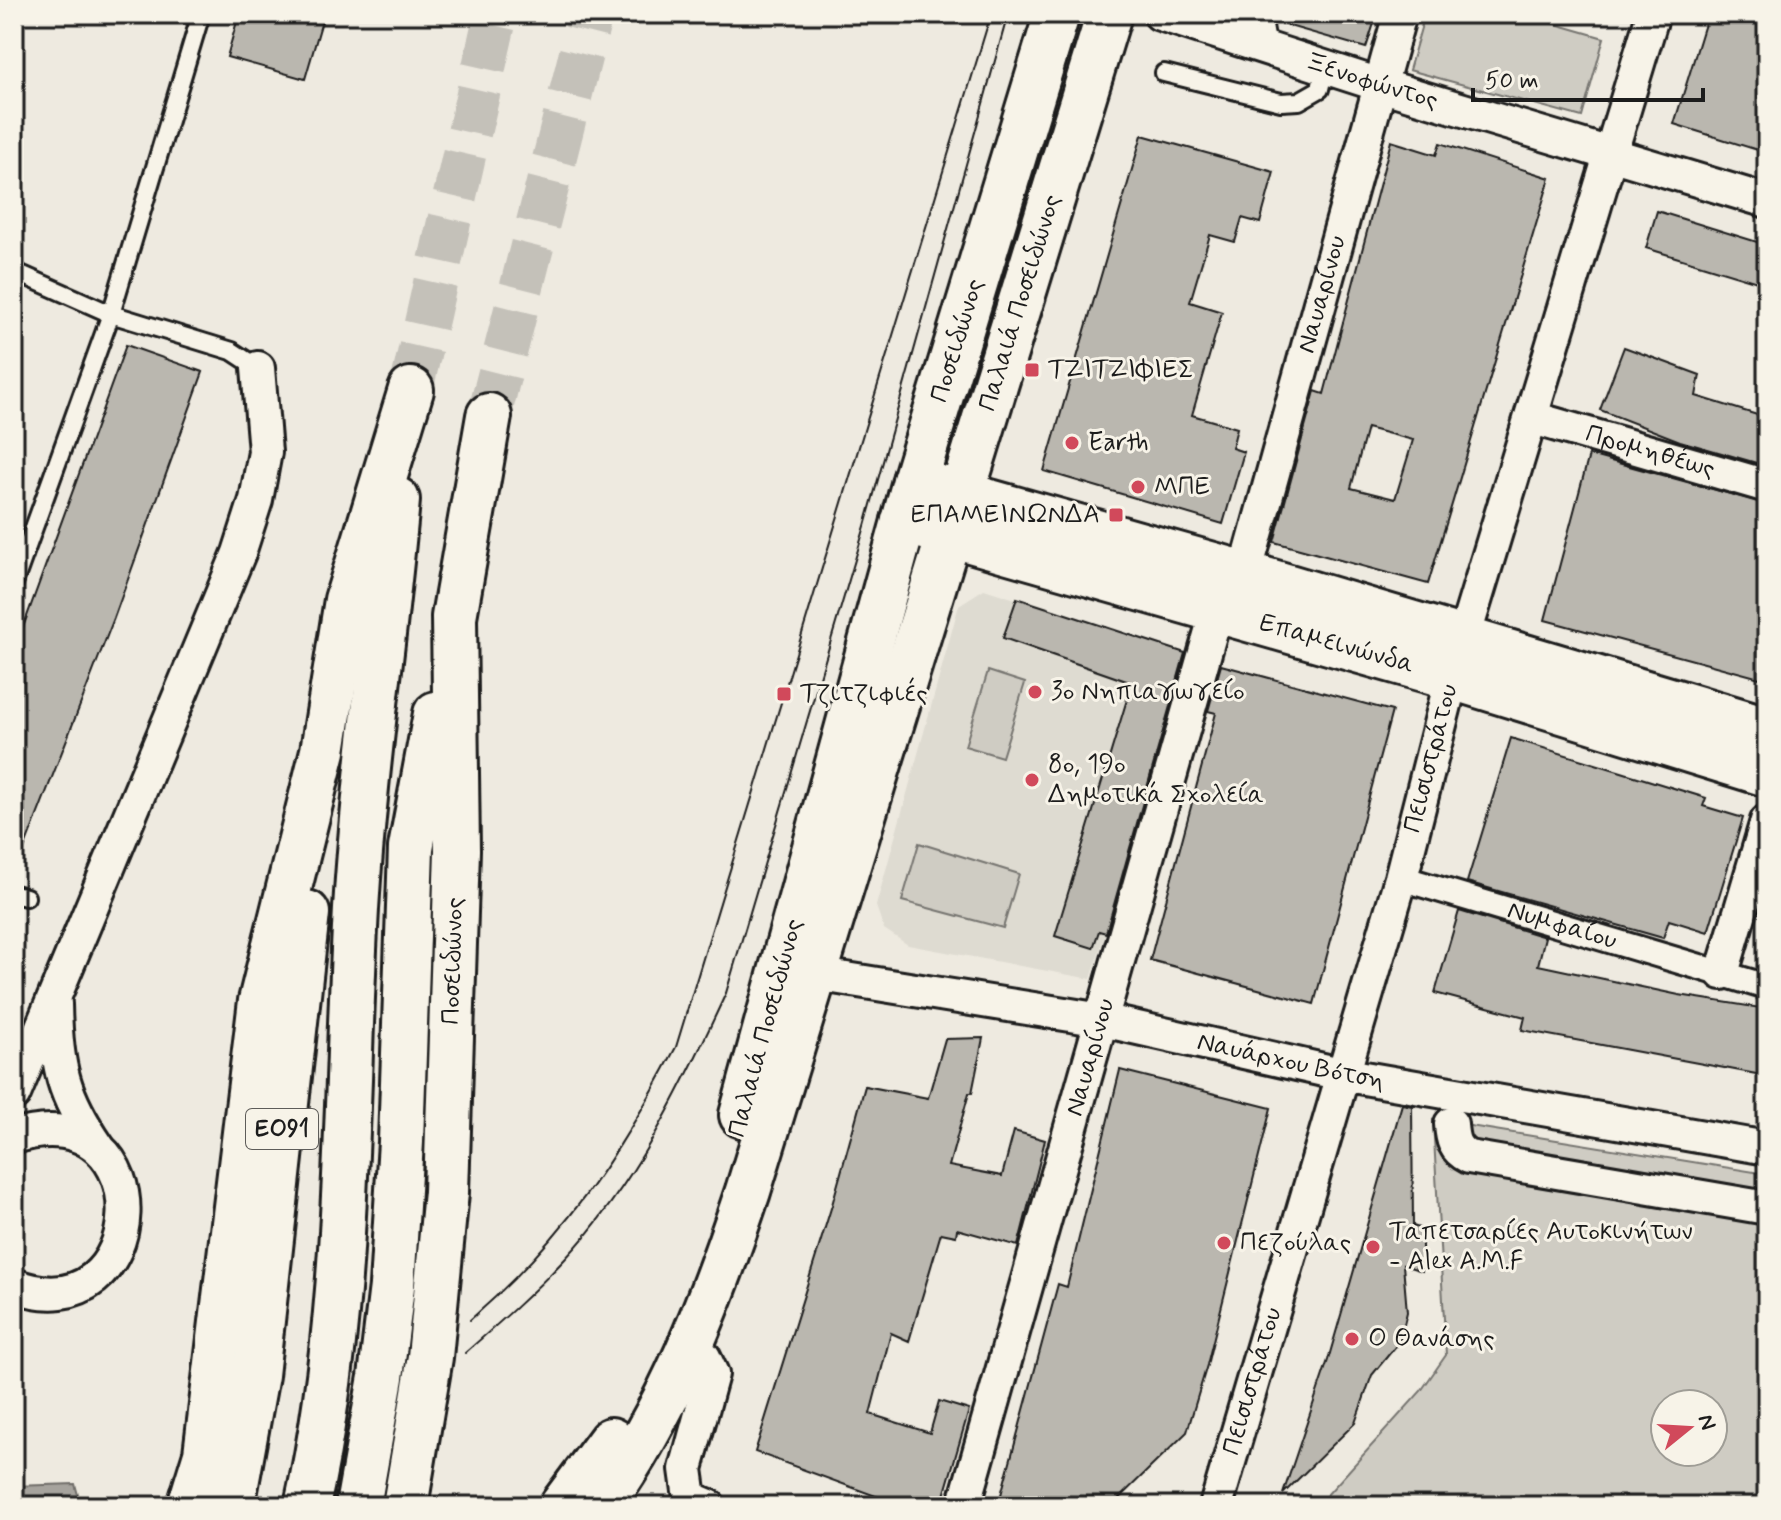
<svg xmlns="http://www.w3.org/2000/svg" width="1781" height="1520" font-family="Mynerve,sans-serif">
  <rect width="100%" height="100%" fill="#eeeae0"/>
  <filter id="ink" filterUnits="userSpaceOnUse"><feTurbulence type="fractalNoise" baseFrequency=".0125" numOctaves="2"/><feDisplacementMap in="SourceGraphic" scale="16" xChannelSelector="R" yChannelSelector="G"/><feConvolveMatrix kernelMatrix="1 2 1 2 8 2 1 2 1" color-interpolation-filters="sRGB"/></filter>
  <g filter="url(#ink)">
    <!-- built -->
    <path fill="#dedbd1" d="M 984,589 L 1191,655 L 1091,979 L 908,945 L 884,929 L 876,906 L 959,605 Z"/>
    <!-- green -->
    <path fill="#cfccc3" stroke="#767470" stroke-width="2" fill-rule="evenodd" d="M 1425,14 L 1521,14 L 1604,38 L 1582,117 L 1409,70 Z
      M 988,671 L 1025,683 L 1002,757 L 965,746 Z
      M 919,843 L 1019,874 L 1003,928 L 902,901 Z
      M 1433,1120 L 1767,1174 L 1767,1506 L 1317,1506 L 1421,1391 L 1446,1355 ZM 1665,1404 L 1713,1404 L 1713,1452 L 1665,1452 Z"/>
    <!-- water -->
    <path fill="#a6a39d" stroke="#6f6d69" stroke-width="2" d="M 75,1484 L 81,1506 L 14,1506 L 14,1486 Z"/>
    <!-- building -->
    <path fill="#bab7af" stroke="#1c1c1c" stroke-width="2" fill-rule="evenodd" d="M 239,14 L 324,14 L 305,79 L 227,57 Z
      M 1273,14 L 1377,14 L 1366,48 L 1275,22 Z
      M 1708,14 L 1767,14 L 1767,153 L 1674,124 Z
      M 1142,135 L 1274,172 L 1260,223 L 1242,218 L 1235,242 L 1210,235 L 1190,302 L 1222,312 L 1192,415 L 1237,428 L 1232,448 L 1244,452 L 1223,524 L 1044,471 Z
      M 1391,141 L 1436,155 L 1440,143 L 1550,178 L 1428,584 L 1274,542 L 1315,391 L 1324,394 ZM 1367,428 L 1413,440 L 1395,499 L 1351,488 Z
      M 1657,211 L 1767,245 L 1767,285 L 1646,248 Z
      M 126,345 L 203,372 L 114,618 L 14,875 L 14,652 Z
      M 1624,347 L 1700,375 L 1696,396 L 1767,418 L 1767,466 L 1680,441 L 1600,410 Z
      M 1589,455 L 1767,504 L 1767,680 L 1545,620 Z
      M 1017,598 L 1185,653 L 1106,933 L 1099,931 L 1093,948 L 1055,936 L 1132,683 L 1003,638 Z
      M 1221,665 L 1392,711 L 1314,1004 L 1150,960 L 1216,713 L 1208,711 Z
      M 1511,738 L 1706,798 L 1703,806 L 1743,818 L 1708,932 L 1669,920 L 1663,938 L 1467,882 Z
      M 1459,911 L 1545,937 L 1538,965 L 1679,995 L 1767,1009 L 1767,1076 L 1522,1030 L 1525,1017 L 1435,993 Z
      M 983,1038 L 972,1093 L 969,1093 L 949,1166 L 1002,1176 L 1014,1131 L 1045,1140 L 1018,1246 L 957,1229 L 956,1236 L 941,1233 L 909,1341 L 891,1333 L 870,1414 L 930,1433 L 939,1401 L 969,1410 L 941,1506 L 903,1506 L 755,1452 L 832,1205 L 865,1086 L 928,1098 L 945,1039 Z
      M 1120,1070 L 1271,1108 L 1207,1365 L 1187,1432 L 1111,1506 L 998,1506 L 1058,1284 L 1067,1287 Z
      M 1402,1104 L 1412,1106 L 1413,1226 L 1422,1229 L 1422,1271 L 1403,1265 L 1407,1312 L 1400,1341 L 1372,1375 L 1355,1423 L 1283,1494 L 1328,1360 Z"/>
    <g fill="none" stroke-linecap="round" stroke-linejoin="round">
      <!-- trunk-tunnel -->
      <path stroke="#c4c1b9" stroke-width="44" stroke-dasharray="44 22" stroke-linecap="butt" d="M 411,390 L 496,14
        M 489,416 L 591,14"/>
      <defs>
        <path id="service" d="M 1262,14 L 1268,49
          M 1164,73 L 1281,102 L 1299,101 L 1320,89 L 1325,67
          M 14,271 L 111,314 L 232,351 L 258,368
          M 14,583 L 111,314 L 201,14
          M 14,894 L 26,897"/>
        <g id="pedestrian">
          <path id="s1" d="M 1401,878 L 1767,987"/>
        </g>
        <g id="minor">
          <path id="s2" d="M 1160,14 L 1380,85 L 1767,201"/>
          <path id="s3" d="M 1533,418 L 1767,486"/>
          <path id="s4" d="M 1245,574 L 1400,14"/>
          <path d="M 1722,973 L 1767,821"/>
          <path id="s5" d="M 815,974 L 1102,1020 L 1341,1074 L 1767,1148"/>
          <path d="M 55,1004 C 56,1066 63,1096 98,1147"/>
          <path d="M 14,1094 L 239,553 L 256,500 L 265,452 L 258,368"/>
          <path d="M 1451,1124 C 1452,1139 1454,1150 1469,1157 L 1767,1208"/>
          <path d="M 14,1137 C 167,1090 153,1339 14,1285"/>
          <path d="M 690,1349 L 704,1357 L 712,1374 L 686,1469 L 690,1498 L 709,1506"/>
          <path id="s6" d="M 964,1506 L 1217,610"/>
          <path id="s7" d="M 1216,1506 L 1401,878 L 1452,677 L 1653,14"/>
        </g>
        <g id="secondary">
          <path d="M 915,481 L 1245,574 L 1767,729"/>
          <path id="s8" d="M 904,521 L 1452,677 L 1767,774"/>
        </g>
        <g id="primary">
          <path id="s9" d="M 742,1115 L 915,481 L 1057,14"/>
          <path d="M 562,1506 L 611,1440"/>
          <path id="s10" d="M 601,1506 C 671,1407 710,1305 748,1191 L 1109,14"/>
        </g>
        <g id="trunk">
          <path d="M 190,1506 L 206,1454 L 261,1001 L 323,751 L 347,600 L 411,390"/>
          <path d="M 232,1506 L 256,1375 L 307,913"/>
          <path d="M 307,1506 C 350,1311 345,1108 356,909 C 364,772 385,636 397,500"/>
          <path d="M 358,1506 L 381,1377 L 392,1286 L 401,1142 L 411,848 L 436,714"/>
          <path id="s11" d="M 405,1506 L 430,1357 L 446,1192 L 457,850 L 454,617 L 489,416"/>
        </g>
      </defs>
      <!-- service casing -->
      <use href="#service" stroke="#1c1c1c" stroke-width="22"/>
      <!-- pedestrian casing -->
      <use href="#pedestrian" stroke="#1c1c1c" stroke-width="30"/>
      <!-- minor casing -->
      <use href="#minor" stroke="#1c1c1c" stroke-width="38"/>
      <!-- secondary casing -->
      <use href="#secondary" stroke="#1c1c1c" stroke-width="50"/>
      <!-- primary casing -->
      <use href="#primary" stroke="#1c1c1c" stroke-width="50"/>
      <!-- trunk casing -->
      <use href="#trunk" stroke="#1c1c1c" stroke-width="50"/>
      <!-- service -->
      <use href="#service" stroke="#f7f3e8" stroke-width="16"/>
      <!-- pedestrian -->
      <use href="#pedestrian" stroke="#f7f3e8" stroke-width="24"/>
      <!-- minor -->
      <use href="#minor" stroke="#f7f3e8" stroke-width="32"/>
      <!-- secondary -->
      <use href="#secondary" stroke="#f7f3e8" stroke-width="44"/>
      <!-- primary -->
      <use href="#primary" stroke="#f7f3e8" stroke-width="44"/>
      <!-- trunk -->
      <use href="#trunk" stroke="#f7f3e8" stroke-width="44"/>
      <!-- tram -->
      <path stroke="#1c1c1c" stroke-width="2" d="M 470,1320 C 564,1238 619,1156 676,1047 L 991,14
        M 465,1353 C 499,1323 533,1293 564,1260 C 635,1185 683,1086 726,993 L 865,526 L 1008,14"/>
    </g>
  </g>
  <!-- markers -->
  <g fill="#d1495b" stroke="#f7f3e8" stroke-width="3">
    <rect x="1024" y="362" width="16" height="16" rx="4"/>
    <circle cx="1072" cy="443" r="8"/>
    <circle cx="1138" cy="487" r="8"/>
    <rect x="1108" y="507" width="16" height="16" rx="4"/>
    <circle cx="1035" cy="692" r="8"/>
    <rect x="776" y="686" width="16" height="16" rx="4"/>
    <circle cx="1032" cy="780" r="8"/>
    <circle cx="1224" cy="1243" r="8"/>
    <circle cx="1373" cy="1247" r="8"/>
    <circle cx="1352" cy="1339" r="8"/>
  </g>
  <g text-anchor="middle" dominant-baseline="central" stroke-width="6" stroke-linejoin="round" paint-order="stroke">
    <!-- shield labels -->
    <rect fill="#f7f3e8" stroke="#5e5c59" stroke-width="2" x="246" y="1109" width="72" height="40" rx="6"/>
    <g font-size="24" font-weight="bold" fill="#1c1c1c">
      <text x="282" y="1129">ΕΟ91</text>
    </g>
    <!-- street labels -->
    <g font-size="26" fill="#1c1c1c" stroke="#f7f3e8">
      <text stroke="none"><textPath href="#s2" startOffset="222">Ξενοφώντος</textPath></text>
      <text stroke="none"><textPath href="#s4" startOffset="290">Ναυαρίνου</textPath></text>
      <text stroke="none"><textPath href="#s10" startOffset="1278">Παλαιά Ποσειδώνος</textPath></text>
      <text stroke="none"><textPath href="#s9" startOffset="804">Ποσειδώνος</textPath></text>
      <text stroke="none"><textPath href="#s3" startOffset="122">Προμηθέως</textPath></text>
      <text stroke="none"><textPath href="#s8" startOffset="450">Επαμεινώνδα</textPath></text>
      <text stroke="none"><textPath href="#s7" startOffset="778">Πεισιστράτου</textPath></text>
      <text stroke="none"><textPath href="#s1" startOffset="168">Νυμφαίου</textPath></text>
      <text stroke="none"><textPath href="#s11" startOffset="548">Ποσειδώνος</textPath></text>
      <text transform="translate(766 1028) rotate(-75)">Παλαιά Ποσειδώνος</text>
      <text stroke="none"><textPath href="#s6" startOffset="466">Ναυαρίνου</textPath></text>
      <text stroke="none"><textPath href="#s5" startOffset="484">Ναυάρχου Βότση</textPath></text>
      <text stroke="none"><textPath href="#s7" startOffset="130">Πεισιστράτου</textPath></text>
    </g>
    <!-- poi labels -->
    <g font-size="26" fill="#1c1c1c" stroke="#f7f3e8" text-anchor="start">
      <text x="1048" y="370">ΤΖΙΤΖΙΦΙΕΣ</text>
      <text x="1088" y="443">Earth</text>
      <text x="1154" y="487">ΜΠΕ</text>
      <text x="1100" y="515" text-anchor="end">ΕΠΑΜΕΙΝΩΝΔΑ</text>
      <text x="1051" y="692">3ο Νηπιαγωγείο</text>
      <text x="800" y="694">Τζιτζιφιές</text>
      <text x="1048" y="765">8ο, 19ο<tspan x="1048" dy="30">Δημοτικά Σχολεία</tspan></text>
      <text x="1389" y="1232">Ταπετσαρίες Αυτοκινήτων<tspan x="1389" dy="30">- Alex A.M.F</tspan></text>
      <text x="1240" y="1243">Πεζούλας</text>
      <text x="1368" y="1339">Ο Θανάσης</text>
    </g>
  </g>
  <!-- margin -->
  <rect width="1781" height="1520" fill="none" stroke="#f7f3e8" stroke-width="48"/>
  <rect x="24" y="24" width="1733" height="1472" fill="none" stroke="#1c1c1c" stroke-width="3" filter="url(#ink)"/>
  <!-- north arrow -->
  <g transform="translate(1689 1428) rotate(72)"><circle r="38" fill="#f7f3e8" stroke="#9f9d96" stroke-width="2"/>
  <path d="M0-6L14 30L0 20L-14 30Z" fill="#d1495b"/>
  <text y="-12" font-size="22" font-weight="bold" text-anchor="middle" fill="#1c1c1c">N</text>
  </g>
  <!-- scale -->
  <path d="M1473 88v12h230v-12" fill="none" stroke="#1c1c1c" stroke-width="4"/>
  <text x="1485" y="88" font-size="24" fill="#1c1c1c" stroke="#f7f3e8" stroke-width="6" paint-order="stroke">50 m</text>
</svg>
